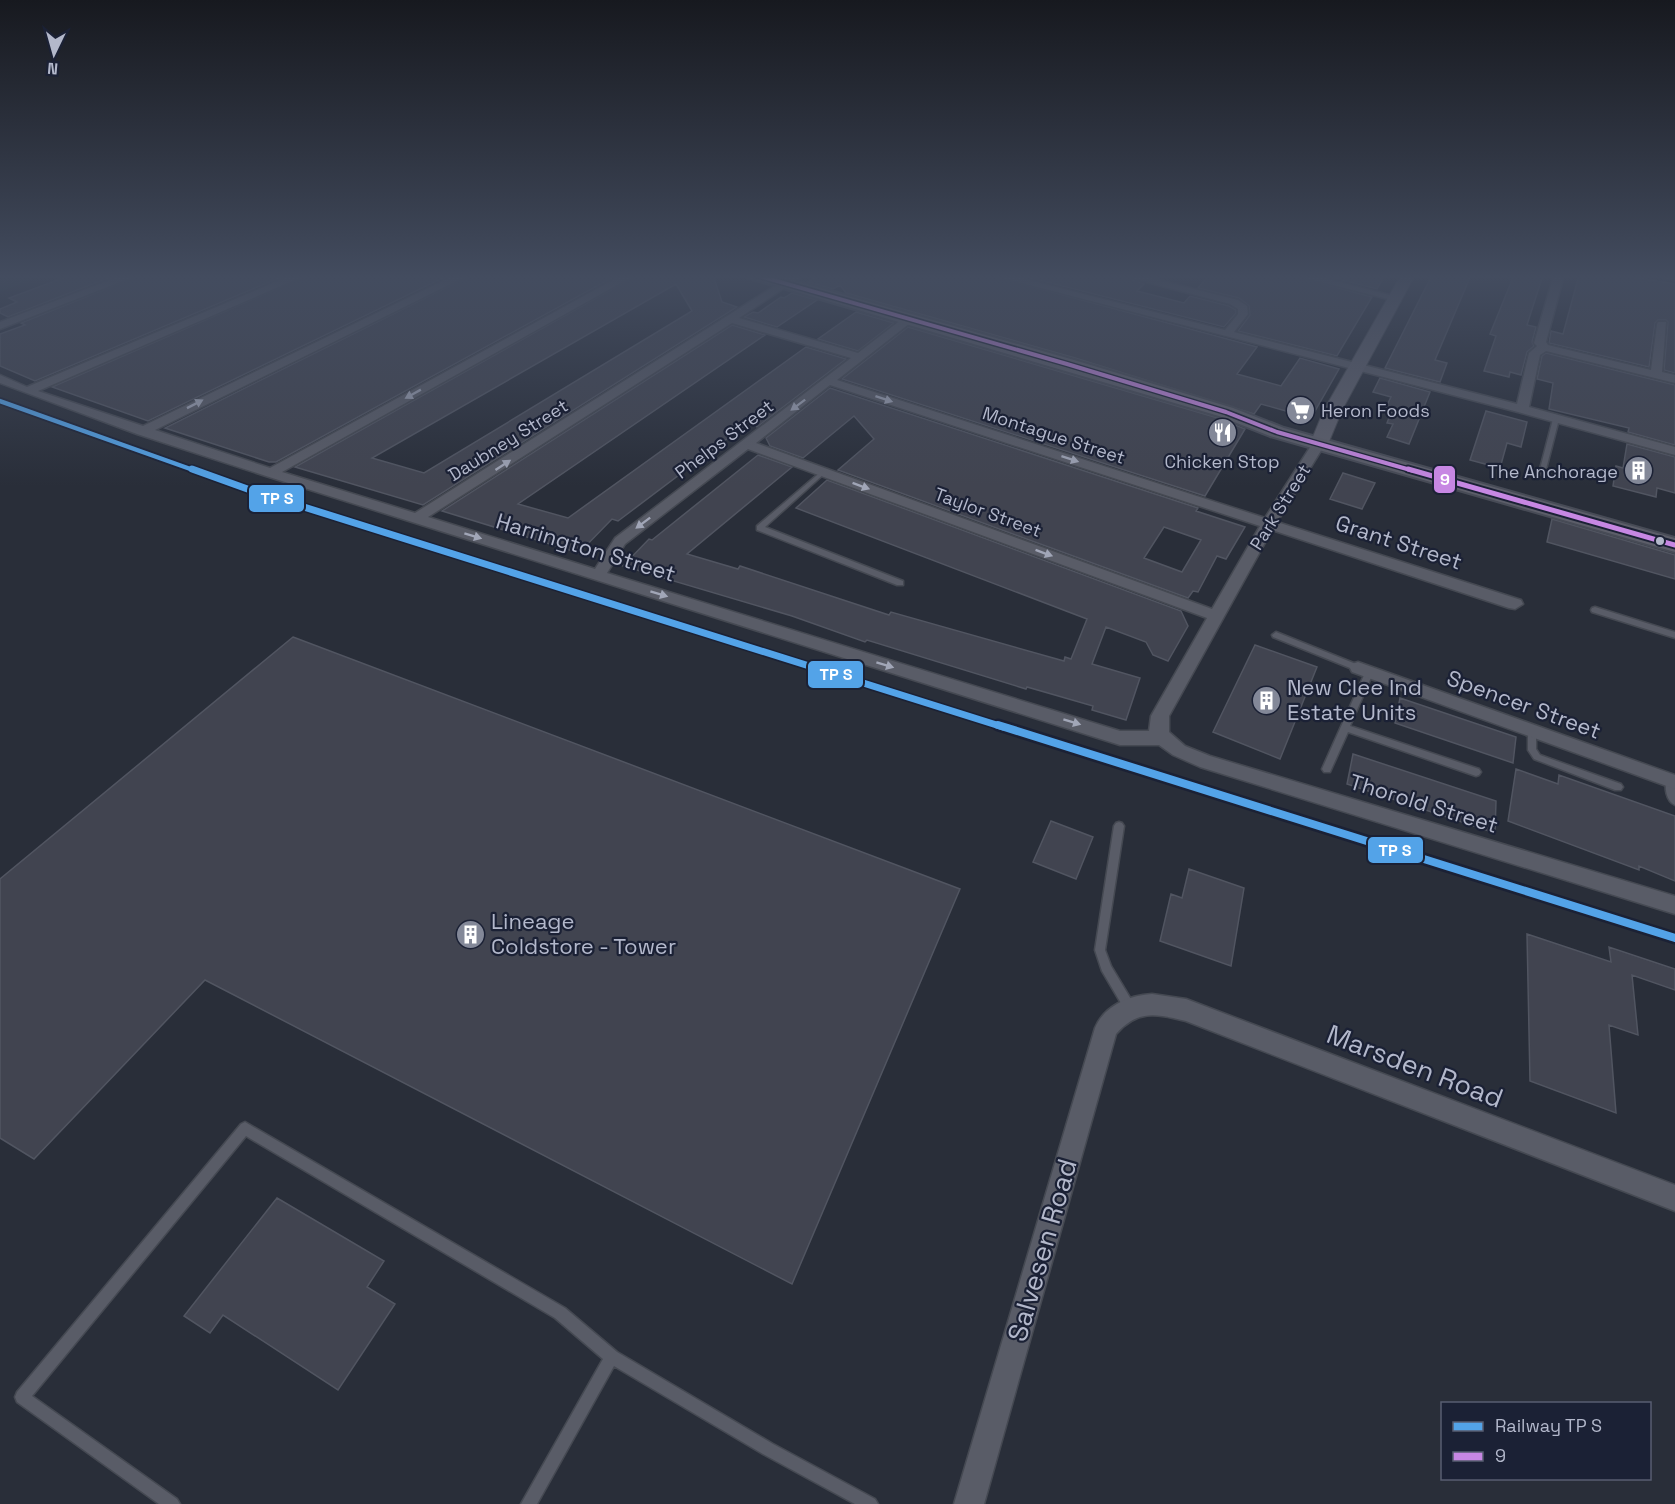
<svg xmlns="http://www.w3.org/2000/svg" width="1675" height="1504" font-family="'Space Grotesk',sans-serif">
  <rect width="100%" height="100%" fill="#292e39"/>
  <!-- green -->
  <path fill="#253840" d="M 0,275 L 46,275 L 0,292 Z"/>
  <!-- building -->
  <path fill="#414450" stroke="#515561" stroke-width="1.5" fill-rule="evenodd" d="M 71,275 L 116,275 L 8,317 L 0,313 L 0,309 L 17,302 L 9,298 Z
    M 140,275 L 286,275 L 35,381 L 0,366 L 0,334 L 25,325 L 21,323 Z
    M 308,275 L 449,275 L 148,421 L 52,387 Z
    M 471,275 L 617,275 L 276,462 L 269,462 L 165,428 Z
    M 637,275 L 713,275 L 722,302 L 737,307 L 423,505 L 295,467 ZM 676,284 L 692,311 L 424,473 L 372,458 Z
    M 819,275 L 989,275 L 1257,347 L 1237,374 L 1281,386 L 1300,358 L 1339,369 L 1311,418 L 1261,404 L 1254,414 L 1075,358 L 846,293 L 840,285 L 833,289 L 808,282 Z
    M 1019,275 L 1118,275 L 1144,284 L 1137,291 L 1184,303 L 1190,296 L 1229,306 L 1236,310 L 1236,313 L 1224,327 Z
    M 1209,275 L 1291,275 L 1372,297 L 1337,356 L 1238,331 L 1250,315 L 1249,306 L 1239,298 L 1198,288 Z
    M 1322,275 L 1385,275 L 1377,289 Z
    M 1432,275 L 1471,275 L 1435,360 L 1447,363 L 1440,382 L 1385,368 Z
    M 1514,275 L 1543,275 L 1527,325 L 1536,327 L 1532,342 L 1534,346 L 1527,352 L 1521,375 L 1510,372 L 1509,377 L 1484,371 L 1496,336 L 1490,334 Z
    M 1579,275 L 1620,275 L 1675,284 L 1675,373 L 1664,370 L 1668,322 L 1666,320 L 1658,320 L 1655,323 L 1649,367 L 1549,343 L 1551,331 L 1563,334 Z
    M 792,293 L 817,300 L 777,327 L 744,317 L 753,312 L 758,313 L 781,297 L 784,298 Z
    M 856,312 L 894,323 L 858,351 L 818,339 Z
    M 732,325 L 765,335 L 518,504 L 568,518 L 806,347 L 846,359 L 757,427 L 752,420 L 618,521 L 612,519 L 579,553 L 442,511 Z
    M 908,327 L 1218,418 L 1245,429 L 1205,496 L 842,379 Z
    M 1546,353 L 1675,385 L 1675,445 L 1628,432 L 1629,428 L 1549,409 L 1553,383 L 1537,379 L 1542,356 Z
    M 1380,378 L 1430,392 L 1409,444 L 1387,437 L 1393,424 L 1387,423 L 1391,413 L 1384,411 L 1391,397 L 1373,392 Z
    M 830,388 L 1198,508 L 1196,511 L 1245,527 L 1226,559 L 1217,556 L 1198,592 L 1193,591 L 1188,598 L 838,470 L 874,439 L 854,416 L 803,458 L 770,446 L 766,438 ZM 1164,527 L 1201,540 L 1182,572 L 1144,558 Z
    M 1486,411 L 1527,422 L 1521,447 L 1507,443 L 1500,468 L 1470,460 Z
    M 1627,444 L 1675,457 L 1675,493 L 1657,488 L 1656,497 L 1613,486 L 1616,466 L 1623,468 Z
    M 758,455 L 792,467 L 687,554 L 738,569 L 740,566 L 889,615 L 891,612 L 1064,661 L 1065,657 L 1071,659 L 1087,619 L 796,508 L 827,480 L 1181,611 L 1188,626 L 1168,661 L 1153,655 L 1146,642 L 1106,627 L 1092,664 L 1140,678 L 1126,720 L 1092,710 L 1093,706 L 1027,687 L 1026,689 L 867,640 L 865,642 L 792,616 L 623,566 L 649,539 L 652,540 Z
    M 1343,473 L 1375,483 L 1362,509 L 1330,499 Z
    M 1552,519 L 1675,555 L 1675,579 L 1547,542 Z
    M 293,637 L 960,889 L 792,1284 L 205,980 L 34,1159 L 0,1138 L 0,879 Z
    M 1255,645 L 1317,667 L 1280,759 L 1213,732 Z
    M 1400,698 L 1516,737 L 1513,763 L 1395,723 Z
    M 1353,754 L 1496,801 L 1495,833 L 1347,784 Z
    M 1516,769 L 1558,784 L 1559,775 L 1675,816 L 1675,881 L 1639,866 L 1639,870 L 1508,821 Z
    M 1051,821 L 1093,837 L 1076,879 L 1033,862 Z
    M 1189,869 L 1244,888 L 1231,966 L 1160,941 L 1171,894 L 1182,898 Z
    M 1527,934 L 1611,962 L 1609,947 L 1675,969 L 1675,990 L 1632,975 L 1638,1035 L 1609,1025 L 1616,1113 L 1530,1081 Z
    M 277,1198 L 384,1261 L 367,1287 L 395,1304 L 338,1390 L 223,1315 L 210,1333 L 184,1316 Z"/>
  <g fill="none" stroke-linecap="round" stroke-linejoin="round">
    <defs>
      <path id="lane" d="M 1556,417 L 1559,419 L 1545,473 L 1542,475 L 1540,474 L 1539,473 L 1553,419 Z
        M 823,470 L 826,472 L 825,473 L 765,527 L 903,581 L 903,585 L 897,585 L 757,530 L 757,526 Z
        M 1595,607 L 1675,632 L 1675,638 L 1592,612 L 1591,610 L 1592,608 Z
        M 1276,632 L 1361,666 L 1362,668 L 1358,671 L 1355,670 L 1273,637 L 1272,635 Z
        M 1369,670 L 1373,673 L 1350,726 L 1479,769 L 1481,772 L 1479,775 L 1476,776 L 1348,732 L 1330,772 L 1324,772 L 1322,769 L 1365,673 Z
        M 1532,728 L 1536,731 L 1536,749 L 1540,755 L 1621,784 L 1623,787 L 1621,790 L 1615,790 L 1534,759 L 1528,750 L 1528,731 Z
        M 1670,777 L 1673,778 L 1675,781 L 1675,805 C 1666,801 1664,787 1667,778 Z
        M 1119,822 L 1122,823 L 1124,826 L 1105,950 L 1111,966 L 1135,1006 L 1133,1010 L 1129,1011 L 1125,1010 L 1102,971 L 1095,950 L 1114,826 L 1116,823 Z
        M 245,1122 L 565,1308 L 617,1352 L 773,1444 L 875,1499 L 878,1504 L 855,1504 L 763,1454 L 614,1366 L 537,1504 L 521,1504 L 603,1359 L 555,1318 L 246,1136 L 32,1396 L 177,1499 L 180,1504 L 159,1504 L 17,1402 L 15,1397 L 17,1392 L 241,1124 Z"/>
      <path id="street" d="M 123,275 L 138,275 L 0,329 L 0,322 Z
        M 292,275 L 306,275 L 38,391 L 143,426 L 455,275 L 469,275 L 155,430 L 270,468 L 622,275 L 635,275 L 282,472 L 415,513 L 792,275 L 804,275 L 739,318 L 858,353 L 906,316 L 914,316 L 914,320 L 837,380 L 1265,518 L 1314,441 L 1324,441 L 1325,444 L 1277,522 L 1521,600 L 1523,604 L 1515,609 L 1509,608 L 1272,530 L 1169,716 L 1169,732 L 1185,746 L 1210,756 L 1675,896 L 1675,914 L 1200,767 L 1173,755 L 1159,745 L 1120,745 L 266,476 L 137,434 L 0,383 L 0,375 L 27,387 ZM 732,323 L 851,358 L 615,538 L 595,569 L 428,517 ZM 830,385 L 1260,526 L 1212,609 L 756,443 ZM 748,449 L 1207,618 L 1151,716 L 1149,731 L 1120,731 L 607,573 L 625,544 Z
        M 991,275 L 1009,275 L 1225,330 L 1238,314 L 1238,309 L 1230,304 L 1120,275 L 1138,275 L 1238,300 L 1247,306 L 1248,314 L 1234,332 L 1517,404 L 1529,353 L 1537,346 L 1534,343 L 1554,275 L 1564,275 L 1546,342 L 1548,345 L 1651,370 L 1657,324 L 1658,322 L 1666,322 L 1662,372 L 1675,375 L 1675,383 L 1546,351 L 1540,355 L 1529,407 L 1675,447 L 1675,455 L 1518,412 Z
        M 1293,275 L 1312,275 L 1401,298 L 1396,301 Z
        M 1659,275 L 1675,275 L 1675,280 L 1660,277 Z
        M 1358,662 L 1675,775 L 1675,789 L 1352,672 L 1350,668 L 1352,664 Z
        M 1152,994 L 1186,999 L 1675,1185 L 1675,1211 L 1186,1021 C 1156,1014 1138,1009 1116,1034 L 984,1504 L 954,1504 L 1095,1028 C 1104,1006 1129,995 1152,994 Z"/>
      <path id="secondary" d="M 1401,275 L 1415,275 L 1342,410 L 1328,444 L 1325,448 L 1313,448 L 1310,444 L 1324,410 Z"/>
      <path id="primary" d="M 747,275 L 774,275 L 1074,360 L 1233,408 L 1284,428 L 1675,538 L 1675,552 L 1270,436 L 1219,416 L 749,278 Z"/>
    </defs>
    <!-- lane casing -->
    <use href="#lane" stroke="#454952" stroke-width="3"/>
    <!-- street casing -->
    <use href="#street" stroke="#454952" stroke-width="3"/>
    <!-- secondary casing -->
    <use href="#secondary" stroke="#454952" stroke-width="2"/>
    <!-- primary casing -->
    <use href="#primary" stroke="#474b56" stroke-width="4"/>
    <!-- lane -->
    <use href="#lane" fill="#595c67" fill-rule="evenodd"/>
    <!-- street -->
    <use href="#street" fill="#595c67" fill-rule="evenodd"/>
    <!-- secondary -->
    <use href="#secondary" fill="#5e606c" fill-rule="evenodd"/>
    <!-- primary -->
    <use href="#primary" fill="#5c5e69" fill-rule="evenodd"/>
    <defs>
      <path id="bus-1-far1" d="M 756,275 L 1067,364 L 1226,412 L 1277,432 L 1414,471"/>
      <path id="bus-1" d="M 1408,469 L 1675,545"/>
    </defs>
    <!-- bus-1-far1 casing -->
    <use href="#bus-1-far1" stroke="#1b2135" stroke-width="7"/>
    <!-- bus-1 casing -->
    <use href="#bus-1" stroke="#1b2135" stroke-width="9"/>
    <!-- bus-1-far1 -->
    <use href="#bus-1-far1" stroke="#c787e3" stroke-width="4"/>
    <!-- bus-1 -->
    <use href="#bus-1" stroke="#c787e3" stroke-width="5"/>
    <defs>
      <path id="rail-1-far2" d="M 0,401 L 196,471"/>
      <path id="rail-1-far1" d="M 192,469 L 253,491 L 1003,727"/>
      <path id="rail-1" d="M 998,725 L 1675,938"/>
    </defs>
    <!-- rail-1-far2 casing -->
    <use href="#rail-1-far2" stroke="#1b2135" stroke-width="8"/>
    <!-- rail-1-far1 casing -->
    <use href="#rail-1-far1" stroke="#1b2135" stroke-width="10"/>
    <!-- rail-1 casing -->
    <use href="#rail-1" stroke="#1b2135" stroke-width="13"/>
    <!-- rail-1-far2 -->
    <use href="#rail-1-far2" stroke="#53a3e8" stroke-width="4.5"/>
    <!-- rail-1-far1 -->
    <use href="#rail-1-far1" stroke="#53a3e8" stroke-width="7"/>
    <!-- rail-1 -->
    <use href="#rail-1" stroke="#53a3e8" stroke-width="8"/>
  </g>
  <!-- one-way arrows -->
  <defs><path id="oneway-solid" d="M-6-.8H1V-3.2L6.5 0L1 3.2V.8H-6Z" transform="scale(1.5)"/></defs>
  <g fill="#a1a6b7">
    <use href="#oneway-solid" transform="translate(413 394) rotate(151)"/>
    <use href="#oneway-solid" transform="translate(884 399) rotate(18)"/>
    <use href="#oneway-solid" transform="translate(195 404) rotate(-27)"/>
    <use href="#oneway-solid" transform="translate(798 405) rotate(143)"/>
    <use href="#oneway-solid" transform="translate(1070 459) rotate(18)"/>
    <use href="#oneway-solid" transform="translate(503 465) rotate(-33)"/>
    <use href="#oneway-solid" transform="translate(861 486) rotate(20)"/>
    <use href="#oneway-solid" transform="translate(643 523) rotate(143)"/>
    <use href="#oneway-solid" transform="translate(473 536) rotate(17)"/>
    <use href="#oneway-solid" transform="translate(1044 553) rotate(20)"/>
    <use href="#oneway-solid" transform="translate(659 594) rotate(17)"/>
    <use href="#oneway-solid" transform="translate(885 665) rotate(17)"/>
    <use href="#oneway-solid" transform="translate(1072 722) rotate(17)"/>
  </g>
  <!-- sky -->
  <linearGradient id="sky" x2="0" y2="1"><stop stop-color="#17191f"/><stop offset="0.57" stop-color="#434c5f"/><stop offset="1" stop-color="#434c5f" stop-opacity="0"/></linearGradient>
  <rect width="1675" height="486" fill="url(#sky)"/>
  <!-- icons -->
  <defs>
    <symbol id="supermarket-disc" viewBox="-11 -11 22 22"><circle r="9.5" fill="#838898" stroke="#1b2135"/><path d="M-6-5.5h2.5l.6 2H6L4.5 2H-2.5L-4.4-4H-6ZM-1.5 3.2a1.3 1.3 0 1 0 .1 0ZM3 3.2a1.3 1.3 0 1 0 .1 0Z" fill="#fff"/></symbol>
    <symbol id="restaurant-disc" viewBox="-11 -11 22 22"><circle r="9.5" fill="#838898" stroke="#1b2135"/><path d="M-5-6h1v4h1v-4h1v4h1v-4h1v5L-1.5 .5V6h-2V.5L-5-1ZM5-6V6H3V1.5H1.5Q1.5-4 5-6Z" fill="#fff"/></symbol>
    <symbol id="building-disc" viewBox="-11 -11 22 22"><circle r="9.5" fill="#838898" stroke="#1b2135"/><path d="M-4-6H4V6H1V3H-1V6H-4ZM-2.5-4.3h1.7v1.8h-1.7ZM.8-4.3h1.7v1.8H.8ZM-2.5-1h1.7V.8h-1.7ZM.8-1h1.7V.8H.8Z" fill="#fff"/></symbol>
  </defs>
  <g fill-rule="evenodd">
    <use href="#supermarket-disc" x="1284" y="394" width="33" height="33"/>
    <use href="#restaurant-disc" x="1206" y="416" width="33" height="33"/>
    <use href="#building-disc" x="1622" y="454" width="33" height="33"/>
    <use href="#building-disc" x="1250" y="684" width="33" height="33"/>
    <use href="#building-disc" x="454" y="918" width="33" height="33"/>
  </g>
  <!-- markers -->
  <circle fill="#b3b8cb" stroke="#1b2135" stroke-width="2" cx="1660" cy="541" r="5"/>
  <g text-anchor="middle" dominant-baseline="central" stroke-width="4.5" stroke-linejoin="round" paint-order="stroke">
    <!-- far-poi labels -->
    <g font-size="18" fill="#b3b8cb" stroke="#1b2135" text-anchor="start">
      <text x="1321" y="410">Heron Foods</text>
      <text x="1222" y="461" text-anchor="middle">Chicken Stop</text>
      <text x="1618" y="471" text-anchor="end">The Anchorage</text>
    </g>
    <!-- far-street labels -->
    <g font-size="18" fill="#b3b8cb" stroke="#1b2135">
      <text transform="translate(1054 435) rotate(18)">Montague Street</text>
      <text transform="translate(724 439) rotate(-37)">Phelps Street</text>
      <text transform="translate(508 440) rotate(-32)">Daubney Street</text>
      <text transform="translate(1280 507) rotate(-58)">Park Street</text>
      <text transform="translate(988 512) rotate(20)">Taylor Street</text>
    </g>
    <!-- street labels -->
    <g font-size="22" fill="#b3b8cb" stroke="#1b2135">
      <text transform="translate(1399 542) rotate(18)">Grant Street</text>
      <text transform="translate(586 547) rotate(17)">Harrington Street</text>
      <text transform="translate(1524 704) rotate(20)">Spencer Street</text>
      <text transform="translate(1424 803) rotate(17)">Thorold Street</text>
    </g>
    <!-- poi labels -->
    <g font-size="22" fill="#b3b8cb" stroke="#1b2135" text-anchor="start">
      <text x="1287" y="687">New Clee Ind<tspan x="1287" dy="25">Estate Units</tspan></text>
      <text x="491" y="921">Lineage<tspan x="491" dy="25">Coldstore - Tower</tspan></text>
    </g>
    <!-- near-street labels -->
    <g font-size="27" fill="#b3b8cb" stroke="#1b2135">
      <text transform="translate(1415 1066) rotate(21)">Marsden Road</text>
      <text transform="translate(1042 1250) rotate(-74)">Salvesen Road</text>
    </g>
  </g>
  <g stroke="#1b2135" stroke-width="2">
    <rect x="1433" y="465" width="23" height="29" rx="6" fill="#c787e3"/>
    <rect x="248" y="484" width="57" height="29" rx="6" fill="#53a3e8"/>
    <rect x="807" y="660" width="57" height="29" rx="6" fill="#53a3e8"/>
    <rect x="1367" y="836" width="57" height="28" rx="6" fill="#53a3e8"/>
  </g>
  <g font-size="16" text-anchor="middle" font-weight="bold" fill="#fff">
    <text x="1445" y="485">9</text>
    <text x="277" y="504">TP S</text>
    <text x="836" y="680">TP S</text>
    <text x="1395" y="856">TP S</text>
  </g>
  <!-- legend -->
  <rect x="1441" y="1402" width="210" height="78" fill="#1b2135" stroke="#585d71" stroke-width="1.5"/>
  <rect x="1453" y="1422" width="30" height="9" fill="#53a3e8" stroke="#585d71" stroke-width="1.5"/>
  <text x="1495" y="1432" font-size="18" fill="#b3b8cb">Railway TP S</text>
  <rect x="1453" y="1452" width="30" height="9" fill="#c787e3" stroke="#585d71" stroke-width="1.5"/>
  <text x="1495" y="1462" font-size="18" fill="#b3b8cb">9</text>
  <!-- north arrow -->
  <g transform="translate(54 54) rotate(185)" stroke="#1b2135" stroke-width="4.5" paint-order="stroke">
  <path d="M0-4.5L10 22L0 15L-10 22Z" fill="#b3b8cb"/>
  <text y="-9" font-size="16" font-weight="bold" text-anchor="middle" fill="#b3b8cb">N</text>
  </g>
</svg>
